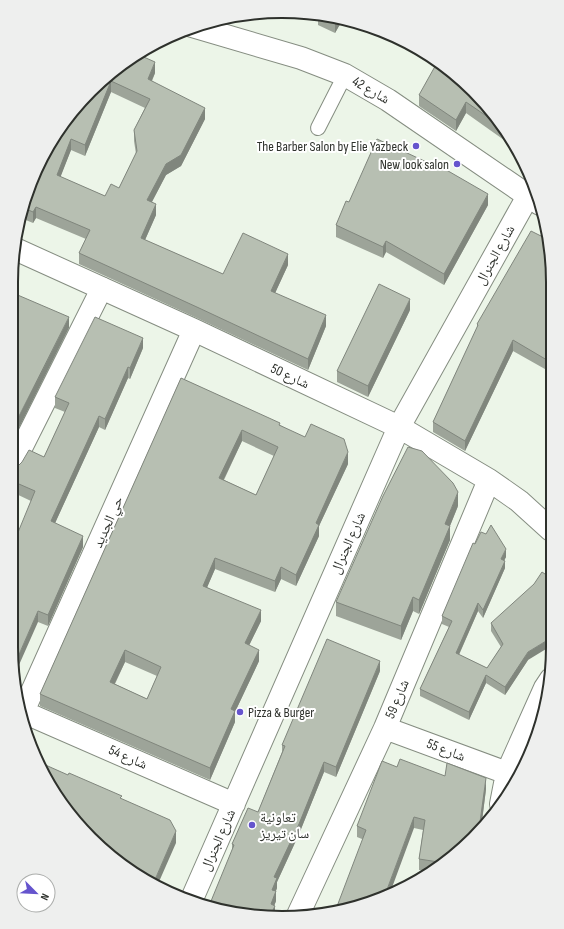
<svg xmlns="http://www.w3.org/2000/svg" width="564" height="929" font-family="'Sofia Sans Condensed','Noto Naskh Arabic',sans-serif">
  <rect width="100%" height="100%" fill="#ecf5e8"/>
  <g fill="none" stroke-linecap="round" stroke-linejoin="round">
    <defs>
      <path id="service" d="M 318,128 L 345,75"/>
      <path id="pedestrian" d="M 12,467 L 102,288"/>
      <path id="minor" d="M 13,248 L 194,330 L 399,427 L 489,480 L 519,501 L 551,530
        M 21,711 L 234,804
        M 22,714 L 194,330
        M 385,728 L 507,773
        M 501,804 L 507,773 L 545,688 L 551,679
        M 191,901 L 399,427 L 528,196 L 534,189
        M 298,915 L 385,728 L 489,480"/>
      <path id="tertiary" d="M 192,26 L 301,58 L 345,75 L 388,100 L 540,204"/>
    </defs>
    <!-- service casing -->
    <use href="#service" stroke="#858d81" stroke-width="16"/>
    <!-- pedestrian casing -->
    <use href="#pedestrian" stroke="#858d81" stroke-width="23"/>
    <!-- minor casing -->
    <use href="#minor" stroke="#858d81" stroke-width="24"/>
    <!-- tertiary casing -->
    <use href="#tertiary" stroke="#858d81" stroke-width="24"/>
    <!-- service -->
    <use href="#service" stroke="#fff" stroke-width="14"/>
    <!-- pedestrian -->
    <use href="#pedestrian" stroke="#fff" stroke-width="21"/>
    <!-- minor -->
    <use href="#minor" stroke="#fff" stroke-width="22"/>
    <!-- tertiary -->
    <use href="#tertiary" stroke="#fff" stroke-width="22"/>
  </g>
  <!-- wall -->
  <path fill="#9da499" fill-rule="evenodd" d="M 318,15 L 343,19 L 335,33 L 318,25 Z
    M 155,73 L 152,81 L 205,119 L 181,166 L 166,175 L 152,202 L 156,215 L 145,240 L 223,274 L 288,265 L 275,293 L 326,326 L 308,370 L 199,319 L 79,264 L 79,253 L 86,239 L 36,218 L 33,223 L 21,218 L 32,179 L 103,78 ZM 111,92 L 145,108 L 134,130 L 134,141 L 136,154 L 119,188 L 105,196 L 60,177 L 71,150 L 85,156 Z
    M 419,95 L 486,103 L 517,147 L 518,150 L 466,113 L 456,131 L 419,106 Z
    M 349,202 L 488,205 L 444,285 L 386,252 L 383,258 L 336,237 L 336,225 Z
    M 541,236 L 552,264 L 552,373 L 513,351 L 465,451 L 433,432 L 433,422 L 477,328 L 477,324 Z
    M 410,310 L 368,397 L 337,382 L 337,371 Z
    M 143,348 L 130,379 L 128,378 L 105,430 L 99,427 L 55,523 L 83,547 L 48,626 L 38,622 L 31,501 L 12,492 L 12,467 L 18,466 L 44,457 L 65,412 L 55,408 L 55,397 Z
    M 181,378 L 280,425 L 348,464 L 319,526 L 319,536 L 296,586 L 281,579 L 275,592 L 215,569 L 207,587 L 261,621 L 249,645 L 259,661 L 235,712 L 235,722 L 210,780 L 40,706 L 40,694 ZM 242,441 L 274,456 L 256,495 L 224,480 ZM 125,662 L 157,676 L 147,699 L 115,684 Z
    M 458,506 L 450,526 L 450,540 L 419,614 L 413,611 L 401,640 L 336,616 L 336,602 Z
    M 475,544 L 506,557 L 504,560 L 505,568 L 483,618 L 478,611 L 459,655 L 487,668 L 501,647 L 491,631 L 491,623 L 528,660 L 505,695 L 486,683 L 469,720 L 420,696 L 420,689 L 449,627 L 442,624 L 442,616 Z
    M 380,671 L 336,777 L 324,772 L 299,834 L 277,882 L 277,888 L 276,891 L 276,901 L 274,906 L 275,916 L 232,850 L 232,844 L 258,812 L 282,752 L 282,745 Z
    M 397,767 L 445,776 L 486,789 L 482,822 L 482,826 L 447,862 L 429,872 L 419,870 L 419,859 L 423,830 L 414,828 L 362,839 L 357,837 L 357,826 Z"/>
  <!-- shaded-wall -->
  <path fill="#80867d" d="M 337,18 L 343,19 L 335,33 L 335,22 Z
    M 155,62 L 155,73 L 148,89 L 148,79 Z
    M 111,81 L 111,92 L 85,156 L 85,145 Z
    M 466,102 L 466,113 L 456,131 L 456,120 Z
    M 205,108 L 205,119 L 181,166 L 166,175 L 147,211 L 147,200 L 166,164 Z
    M 71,139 L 71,150 L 57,186 L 57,175 Z
    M 488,194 L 488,205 L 444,285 L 444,274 Z
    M 156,204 L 156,215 L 141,249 L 141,238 Z
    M 36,207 L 36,218 L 33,223 L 33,212 Z
    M 386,241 L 386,252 L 383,258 L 383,247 Z
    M 288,254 L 288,265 L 271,302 L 271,291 Z
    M 410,299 L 410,310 L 368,397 L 368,386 Z
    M 326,315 L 326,326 L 308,370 L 308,359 Z
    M 552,316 L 552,326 L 548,323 Z
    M 69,317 L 69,328 L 12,442 L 12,430 Z
    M 143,338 L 143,348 L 130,379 L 130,368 Z
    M 513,340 L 513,351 L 465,451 L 465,441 Z
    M 128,367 L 128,378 L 105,430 L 105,419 Z
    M 99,416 L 99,427 L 51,532 L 51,521 Z
    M 242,430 L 242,441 L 219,489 L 219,478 Z
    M 348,452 L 348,464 L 319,526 L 319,536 L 296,586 L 296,575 L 316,523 Z
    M 458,492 L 458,506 L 445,538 L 445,524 Z
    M 450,526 L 450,540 L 419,614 L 419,600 Z
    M 83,536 L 83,547 L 48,626 L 48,615 Z
    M 506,549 L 506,557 L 501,567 L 501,559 Z
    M 215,558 L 215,569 L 203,597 L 203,586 Z
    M 505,561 L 505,568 L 483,618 L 483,610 Z
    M 281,567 L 281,579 L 275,592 L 275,581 Z
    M 413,597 L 413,611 L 401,640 L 401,626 Z
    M 478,603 L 478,611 L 456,661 L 456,653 Z
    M 261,610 L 261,621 L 245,654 L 245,643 Z
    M 38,611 L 38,622 L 15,674 L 14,666 Z
    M 551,638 L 551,646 L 528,660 L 505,695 L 505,687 L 528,652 Z
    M 125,650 L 125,662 L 110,693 L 110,682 Z
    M 259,650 L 259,661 L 235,712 L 235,722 L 210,780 L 210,768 L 231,709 Z
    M 380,661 L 380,671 L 336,777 L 336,767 Z
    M 486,675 L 486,683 L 469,720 L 469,712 Z
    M 324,762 L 324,772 L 299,834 L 277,882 L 277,888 L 272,899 L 272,890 L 274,877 Z
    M 486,778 L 486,789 L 481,828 L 480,822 Z
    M 414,817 L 414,828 L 390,893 L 385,895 Z
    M 176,831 L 176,843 L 158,884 L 154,882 Z
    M 276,891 L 276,901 L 271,914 L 271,904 Z
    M 275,906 L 275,916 L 274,917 L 270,916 Z"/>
  <!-- building -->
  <path fill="#b7bfb2" stroke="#80867d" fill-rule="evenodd" d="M 321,15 L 337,18 L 335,22 Z
    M 137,54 L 155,62 L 148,79 L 205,108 L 181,155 L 166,164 L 147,200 L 156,204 L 141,238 L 223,274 L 243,233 L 288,254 L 271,291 L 326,315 L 308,359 L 199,308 L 79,253 L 90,230 L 36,207 L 33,212 L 24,208 L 32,179 L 67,117 L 103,78 ZM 111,81 L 150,99 L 134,130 L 137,151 L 119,188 L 111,184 L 105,196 L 57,175 L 71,139 L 85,145 Z
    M 438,61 L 447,67 L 486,103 L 504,128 L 466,102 L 456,120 L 419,95 Z
    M 377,139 L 435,166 L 436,164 L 488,194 L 444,274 L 386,241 L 383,247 L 336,225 L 346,201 L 349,202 Z
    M 544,230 L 547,232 L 552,264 L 552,316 L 548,323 L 552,326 L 552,363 L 513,340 L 465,441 L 433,422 L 478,325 L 477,324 L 531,231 L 541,236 Z
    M 379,284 L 410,299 L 368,386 L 337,371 Z
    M 13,293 L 69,317 L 12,430 Z
    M 95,317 L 143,338 L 130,368 L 128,367 L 105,419 L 99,416 L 51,521 L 83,536 L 48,615 L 38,611 L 14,666 L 11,647 L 12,547 L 35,491 L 12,481 L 12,467 L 18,466 L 22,462 L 29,450 L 44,457 L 69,403 L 55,397 Z
    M 181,378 L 280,423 L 279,425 L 305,437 L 311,424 L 344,439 L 348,452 L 316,523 L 319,525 L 296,575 L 281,567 L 275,581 L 215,558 L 203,586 L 261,610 L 245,643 L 259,650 L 231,709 L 235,711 L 210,768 L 40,694 ZM 242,430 L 278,447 L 256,495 L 219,478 ZM 125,650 L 161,667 L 147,699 L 110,682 Z
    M 408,447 L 422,451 L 453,483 L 458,492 L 445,524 L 450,526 L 419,600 L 413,597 L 401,626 L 336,602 L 383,496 Z
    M 491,525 L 506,549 L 501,559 L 505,561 L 483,610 L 478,603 L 456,653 L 487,668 L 503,644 L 491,623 L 534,584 L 542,572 L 551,578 L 551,638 L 528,652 L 505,687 L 486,675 L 469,712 L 420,689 L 452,621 L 442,616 L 473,543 L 475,544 L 481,532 L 486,534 Z
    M 327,639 L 380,661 L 336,767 L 324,762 L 299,824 L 274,877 L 277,878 L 272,890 L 276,891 L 271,904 L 275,906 L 270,916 L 209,906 L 234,845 L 232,844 L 248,808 L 258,812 L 285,746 L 282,745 Z
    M 400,759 L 445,776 L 447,763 L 486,778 L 480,822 L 482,823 L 482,827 L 447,862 L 445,863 L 419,859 L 425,820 L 414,817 L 385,895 L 369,904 L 336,909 L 366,830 L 357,826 L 382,761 L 397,767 Z
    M 41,763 L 68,775 L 69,773 L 122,796 L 120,798 L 170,820 L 176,831 L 154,882 L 117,862 L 67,812 Z
    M 201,903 L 207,906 L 200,905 Z"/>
  <!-- markers -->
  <g fill="#6554cd" stroke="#fff" stroke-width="1.5">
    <circle cx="416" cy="146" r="4"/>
    <circle cx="457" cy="164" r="4"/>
    <circle cx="240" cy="712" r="4"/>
    <circle cx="252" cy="825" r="4"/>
  </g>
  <g text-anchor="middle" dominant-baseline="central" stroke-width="4" stroke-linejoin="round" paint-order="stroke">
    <!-- street labels -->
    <g font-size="14" fill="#2e312c" stroke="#fff">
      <text transform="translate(371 90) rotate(30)">شارع 42</text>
      <text transform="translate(495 255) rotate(-61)">شارع الجنرال</text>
      <text transform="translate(290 376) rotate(25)">شارع 50</text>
      <text transform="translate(108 522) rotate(-66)">حي الجديد</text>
      <text transform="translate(348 543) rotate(-66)">شارع الجنرال</text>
      <text transform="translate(397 699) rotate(-67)">شارع 59</text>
      <text transform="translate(446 750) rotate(21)">شارع 55</text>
      <text transform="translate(128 757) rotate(24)">شارع 54</text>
      <text transform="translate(218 840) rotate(-66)">شارع الجنرال</text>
    </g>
    <!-- poi labels -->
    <g font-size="14" fill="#2e312c" stroke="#fff" text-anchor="end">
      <text x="408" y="146">The Barber Salon by Elie Yazbeck</text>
      <text x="449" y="164">New look salon</text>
      <text x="248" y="712" text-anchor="start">Pizza &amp; Burger</text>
      <text x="260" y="817" text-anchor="start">تعاونية<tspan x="260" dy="16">سان تيريز</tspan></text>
    </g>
  </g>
  <!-- crop -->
  <path d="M0 0H564V929H0ZM282 18H282A264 264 0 0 1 546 282V647A264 264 0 0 1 282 911H282A264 264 0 0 1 18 647V282A264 264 0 0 1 282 18Z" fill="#eeefee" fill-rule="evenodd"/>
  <path fill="none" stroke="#2e312c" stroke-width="2" d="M282 18H282A264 264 0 0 1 546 282V647A264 264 0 0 1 282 911H282A264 264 0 0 1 18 647V282A264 264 0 0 1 282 18Z"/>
  <!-- north arrow -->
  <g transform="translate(36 893) rotate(114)"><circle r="19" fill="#ffffff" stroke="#abadab"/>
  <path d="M0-3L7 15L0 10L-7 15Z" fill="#6554cd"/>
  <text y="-6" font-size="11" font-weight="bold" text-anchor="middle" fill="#2e312c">N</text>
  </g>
</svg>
